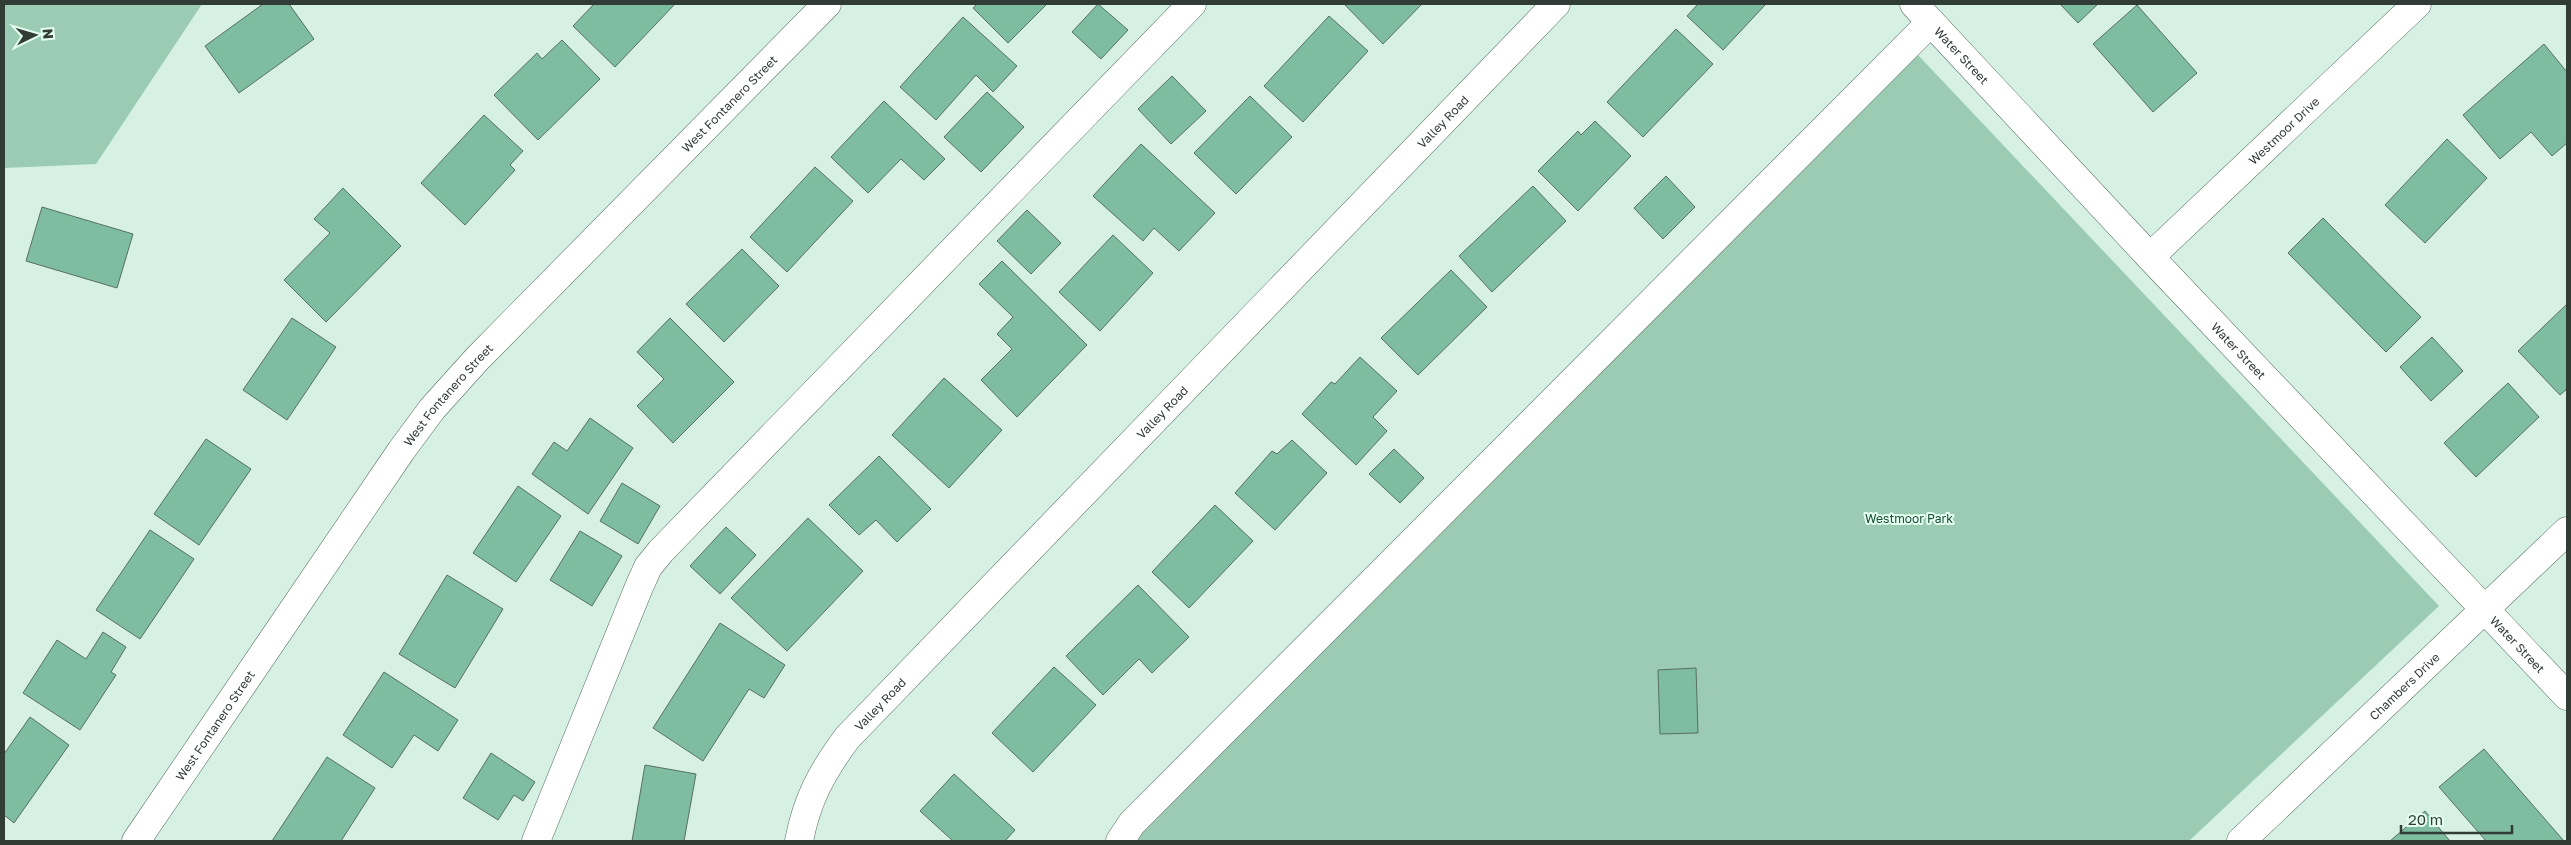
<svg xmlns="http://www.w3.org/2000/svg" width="2571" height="845" font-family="'Golos Text',sans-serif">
  <rect width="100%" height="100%" fill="#d6f1e3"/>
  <!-- green -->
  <path fill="#9ccbb4" d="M 4,4 L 202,4 L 96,164 L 4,168 Z
    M 1918,55 L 2439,606 L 2189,841 L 1132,841 L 1154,811 Z"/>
  <!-- building -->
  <path fill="#7ebda0" stroke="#586f64" d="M 263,4 L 289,4 L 314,39 L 239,93 L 205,46 Z
    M 594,4 L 675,4 L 615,67 L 573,26 Z
    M 977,4 L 1047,4 L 1008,43 L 973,8 Z
    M 1098,4 L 1128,30 L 1101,59 L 1072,32 Z
    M 1344,4 L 1422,4 L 1383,44 Z
    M 1698,4 L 1766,4 L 1723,50 L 1687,16 Z
    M 2060,4 L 2098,4 L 2078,23 Z
    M 2137,5 L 2197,73 L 2153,112 L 2093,44 Z
    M 1329,16 L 1368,51 L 1303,122 L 1264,86 Z
    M 963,17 L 1017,66 L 993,92 L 976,75 L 936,120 L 900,87 Z
    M 1676,29 L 1713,64 L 1643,137 L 1607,102 Z
    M 562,40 L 600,79 L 538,140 L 494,95 L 537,53 L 542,59 Z
    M 2544,44 L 2567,72 L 2567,143 L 2552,156 L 2531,132 L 2500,159 L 2463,115 Z
    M 1172,76 L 1206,111 L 1171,144 L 1138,109 Z
    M 987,92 L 1024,127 L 981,172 L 944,137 Z
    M 1250,96 L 1292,137 L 1236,194 L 1194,153 Z
    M 884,101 L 945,159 L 924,180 L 901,159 L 868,193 L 831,157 Z
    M 484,115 L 523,151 L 510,165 L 515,170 L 465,225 L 421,183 Z
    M 1595,121 L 1631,156 L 1578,211 L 1538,171 L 1578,131 L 1581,135 Z
    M 2447,139 L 2487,178 L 2425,243 L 2385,205 Z
    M 1141,144 L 1215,213 L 1179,251 L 1154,228 L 1143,241 L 1093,196 Z
    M 815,167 L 853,201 L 787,272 L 750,237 Z
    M 1666,176 L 1695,207 L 1663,239 L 1634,208 Z
    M 1533,186 L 1566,221 L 1492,292 L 1459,256 Z
    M 343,188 L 401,246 L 326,322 L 284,280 L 330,233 L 314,219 Z
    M 42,207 L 133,234 L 117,288 L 26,261 Z
    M 1027,210 L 1061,243 L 1031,274 L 997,241 Z
    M 2323,218 L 2421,317 L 2386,352 L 2288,253 Z
    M 1113,235 L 1153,273 L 1100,331 L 1059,292 Z
    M 742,249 L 779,286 L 724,342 L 686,304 Z
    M 1002,261 L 1087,345 L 1017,417 L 981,380 L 1012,349 L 997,334 L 1013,317 L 979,284 Z
    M 1451,270 L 1487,307 L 1418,375 L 1381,338 Z
    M 2567,304 L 2567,389 L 2560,395 L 2518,351 Z
    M 292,318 L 336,347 L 287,420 L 243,390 Z
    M 670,318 L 734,382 L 673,443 L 637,406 L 664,379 L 637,352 Z
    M 2432,337 L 2463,371 L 2431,401 L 2400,367 Z
    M 1360,357 L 1397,391 L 1373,417 L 1387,431 L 1356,465 L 1302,414 L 1331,382 L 1335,384 Z
    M 944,378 L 1002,430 L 949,488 L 892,435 Z
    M 2508,383 L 2539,417 L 2476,477 L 2444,443 Z
    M 590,418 L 633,448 L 588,514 L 532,474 L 554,442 L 567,451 Z
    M 206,439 L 251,469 L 199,545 L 154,514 Z
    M 1292,440 L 1327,473 L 1275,530 L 1235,493 L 1272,451 L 1277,454 Z
    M 1394,449 L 1424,478 L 1400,503 L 1369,474 Z
    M 879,456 L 931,509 L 897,542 L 876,520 L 859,535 L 829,505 Z
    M 622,483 L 660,506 L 638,544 L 600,521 Z
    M 518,486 L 561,516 L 516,582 L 473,553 Z
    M 1215,505 L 1253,541 L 1189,608 L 1152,572 Z
    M 808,518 L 863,571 L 787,651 L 731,598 Z
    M 726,527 L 756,555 L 720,594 L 690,566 Z
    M 150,530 L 194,559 L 140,639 L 96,610 Z
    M 580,531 L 622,556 L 592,606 L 550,580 Z
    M 447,575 L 503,609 L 455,688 L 399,654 Z
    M 1138,585 L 1189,637 L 1152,673 L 1139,659 L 1103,695 L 1066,656 Z
    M 720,623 L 785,665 L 764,698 L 749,689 L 703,761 L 653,728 Z
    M 103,632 L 126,647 L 111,672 L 116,675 L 80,730 L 23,693 L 57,640 L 86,659 Z
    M 1054,667 L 1096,705 L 1033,772 L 992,733 Z
    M 1696,668 L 1698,733 L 1660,734 L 1658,670 Z
    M 384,672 L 458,720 L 438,751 L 414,735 L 392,768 L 343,735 Z
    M 30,717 L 69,745 L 14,823 L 4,815 L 4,754 Z
    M 2484,749 L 2564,841 L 2486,841 L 2439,787 Z
    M 491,753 L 535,782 L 523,801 L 514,795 L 498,820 L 463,798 Z
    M 327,757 L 375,788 L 341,841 L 272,841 Z
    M 645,765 L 696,774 L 684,841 L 632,841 Z
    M 954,774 L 1015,830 L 1005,841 L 953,841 L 920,811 Z
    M 2425,811 L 2450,841 L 2390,841 Z"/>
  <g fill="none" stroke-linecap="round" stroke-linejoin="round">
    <defs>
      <g id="minor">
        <path id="s1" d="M 1914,4 L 2150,257 L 2567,696"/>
        <path id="s2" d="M 2150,257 L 2417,4"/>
        <path id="s3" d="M 136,841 L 401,451 L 432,409 L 477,359 L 827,4"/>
        <path d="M 536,841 L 639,587 L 648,567 L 661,551 L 1192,4"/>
        <path id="s4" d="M 799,841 C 807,799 822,772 847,738 L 1556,4"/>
        <path d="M 1120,841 L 1132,823 L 1931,22"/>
        <path id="s5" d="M 2241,841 L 2567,531"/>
      </g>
    </defs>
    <!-- minor casing -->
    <use href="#minor" stroke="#566d62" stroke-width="29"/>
    <!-- minor -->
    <use href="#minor" stroke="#fff" stroke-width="28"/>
  </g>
  <g text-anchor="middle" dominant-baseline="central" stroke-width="4" stroke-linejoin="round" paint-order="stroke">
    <!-- street labels -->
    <g font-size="12" fill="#323c37" stroke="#e4fef0">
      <text stroke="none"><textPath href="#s1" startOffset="70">Water Street</textPath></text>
      <text stroke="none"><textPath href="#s3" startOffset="950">West Fontanero Street</textPath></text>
      <text stroke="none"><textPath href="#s4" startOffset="972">Valley Road</textPath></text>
      <text stroke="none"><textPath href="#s2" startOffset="184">Westmoor Drive</textPath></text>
      <text stroke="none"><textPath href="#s1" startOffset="475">Water Street</textPath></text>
      <text stroke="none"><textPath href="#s3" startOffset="545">West Fontanero Street</textPath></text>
      <text stroke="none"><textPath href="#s4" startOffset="568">Valley Road</textPath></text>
      <text stroke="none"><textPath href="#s1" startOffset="880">Water Street</textPath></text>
      <text stroke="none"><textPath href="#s5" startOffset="225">Chambers Drive</textPath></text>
      <text stroke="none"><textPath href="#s4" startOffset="162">Valley Road</textPath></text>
      <text stroke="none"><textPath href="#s3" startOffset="140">West Fontanero Street</textPath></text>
    </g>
    <!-- park labels -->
    <g font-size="12" fill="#1b4d39" stroke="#e4fef0">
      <text x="1909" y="518">Westmoor Park</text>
    </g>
  </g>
  <!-- border -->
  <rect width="2571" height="845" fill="none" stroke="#323c37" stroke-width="10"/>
  <!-- north arrow -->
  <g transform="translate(35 35) rotate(85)" stroke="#e4fef0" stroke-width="4" paint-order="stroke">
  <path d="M0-4L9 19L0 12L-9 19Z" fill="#323c37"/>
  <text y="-8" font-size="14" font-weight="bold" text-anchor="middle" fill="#323c37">N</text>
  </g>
  <!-- scale -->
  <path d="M2401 825v8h111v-8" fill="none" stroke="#323c37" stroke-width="2.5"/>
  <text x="2408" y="825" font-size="15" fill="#323c37" stroke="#e4fef0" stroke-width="4" paint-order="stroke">20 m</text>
</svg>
